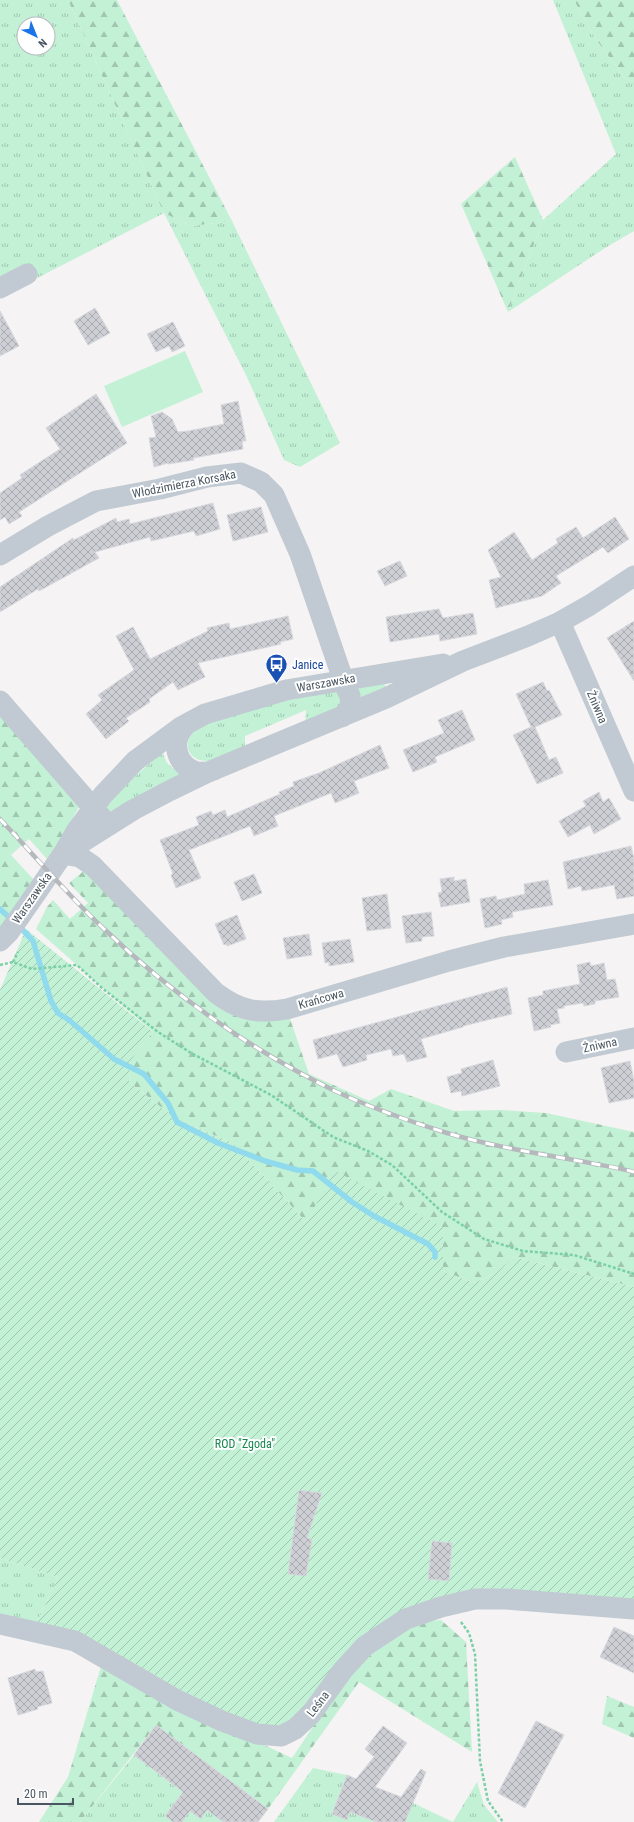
<svg xmlns="http://www.w3.org/2000/svg" width="634" height="1822" font-family="'Roboto Condensed',sans-serif">
  <defs>
    <pattern id="grass-tufts" width="24" height="20" patternUnits="userSpaceOnUse"><rect width="24" height="20" fill="#c3f1d5"/><path d="M3 7l-1-3M5 7V3M7 7l1-3M15 17l-1-3M17 17v-4M19 17l1-3" fill="none" stroke="#a0c6b0"/></pattern>
    <pattern id="forest-firs" width="22" height="20" patternUnits="userSpaceOnUse"><rect width="22" height="20" fill="#c3f1d5"/><path d="M5 1l3.5 6h-7zM16 11l3.5 6h-7z" fill="#a0c6b0"/></pattern>
    <pattern id="garden-furrows" width="10" height="10" patternUnits="userSpaceOnUse"><rect width="10" height="10" fill="#c3f1d5"/><path d="M-1 1l2-2M0 10L10 0M9 11l2-2" fill="none" stroke="#a0c6b0"/></pattern>
    <pattern id="building-cross-hatch" width="8" height="8" patternUnits="userSpaceOnUse"><rect width="8" height="8" fill="#cdcfd5"/><path d="M0 0l8 8M0 8l8-8" fill="none" stroke="#a8abb0"/></pattern>
  </defs>
  <rect width="100%" height="100%" fill="#f5f3f3"/>
  <!-- grass -->
  <path fill="url(#grass-tufts)" fill-rule="evenodd" d="M 0,0 L 68,0 L 164,213 L 191,226 L 232,221 L 340,443 L 300,467 L 284,460 L 246,375 L 164,213 L 0,297 ZM 24,24 L 48,24 L 48,48 L 24,48 Z
    M 553,0 L 574,0 L 595,38 L 625,78 L 634,82 L 634,231 L 605,248 L 508,312 L 543,220 L 616,154 Z
    M 384,683 L 386,687 L 357,703 L 355,687 Z
    M 336,690 L 344,703 L 305,725 L 306,710 L 245,736 L 245,751 C 230,755 202,770 190,753 C 186,747 188,741 190,735 C 228,706 289,699 336,690 Z
    M 162,752 L 167,763 L 181,775 L 109,815 L 103,812 L 121,789 Z
    M 0,1558 L 58,1577 L 36,1625 L 0,1619 Z
    M 134,1755 L 183,1792 L 165,1816 L 173,1822 L 80,1822 Z
    M 313,1768 L 347,1775 L 413,1803 L 453,1822 L 477,1782 L 484,1805 L 498,1822 L 274,1822 Z
    M 207,1810 L 223,1822 L 182,1822 L 190,1811 L 201,1819 Z"/>
  <!-- forest -->
  <path fill="url(#forest-firs)" d="M 68,0 L 117,0 L 232,221 L 191,226 L 164,213 Z
    M 574,0 L 634,0 L 634,82 L 625,78 L 595,38 Z
    M 515,157 L 543,220 L 508,312 L 461,204 Z
    M 0,716 L 79,807 L 48,860 L 29,839 L 11,855 L 34,880 L 0,929 Z
    M 85,870 L 203,990 L 289,1016 L 309,1074 L 369,1101 L 391,1089 L 454,1111 L 502,1110 L 546,1113 L 634,1132 L 634,1287 L 514,1257 L 496,1273 L 474,1283 L 443,1271 L 336,1172 L 306,1222 L 233,1143 L 176,1119 L 129,1082 L 130,1061 L 153,1032 L 36,929 L 47,907 L 53,900 L 70,919 L 88,903 L 69,883 Z
    M 441,1620 L 466,1642 L 472,1752 L 359,1682 L 268,1809 L 156,1725 L 80,1822 L 39,1822 L 68,1777 L 102,1663 L 170,1701 L 292,1758 L 353,1667 L 416,1622 Z
    M 607,1696 L 634,1707 L 634,1738 L 602,1724 Z"/>
  <!-- park -->
  <path fill="#c3f1d5" d="M 185,351 L 203,392 L 122,427 L 104,386 Z"/>
  <!-- garden -->
  <path fill="url(#garden-furrows)" d="M 26,929 L 153,1032 L 130,1061 L 129,1082 L 176,1119 L 233,1143 L 306,1222 L 335,1171 L 443,1227 L 443,1271 L 474,1283 L 496,1273 L 514,1257 L 634,1287 L 634,1602 L 428,1605 L 290,1725 L 258,1727 L 36,1625 L 58,1577 L 0,1558 L 0,990 Z"/>
  <g fill="none" stroke-linecap="round" stroke-linejoin="round">
    <!-- stream -->
    <path stroke="#90daee" stroke-width="5.5" d="M 0,909 L 12,920
      M 19,926 L 33,941 L 51,1001 L 58,1013 L 69,1020 L 114,1059 L 144,1074 L 168,1103 L 177,1122 L 218,1143 L 265,1161 L 297,1170 L 313,1171 L 352,1202 L 374,1216 L 428,1244 L 435,1252 L 435,1257"/>
  </g>
  <!-- building -->
  <path fill="url(#building-cross-hatch)" stroke="#d7d9de" d="M 95,308 L 110,333 L 88,345 L 74,321 Z
    M 0,311 L 19,346 L 0,356 Z
    M 173,322 L 185,346 L 172,352 L 169,346 L 156,352 L 147,334 Z
    M 96,394 L 127,443 L 19,512 L 22,516 L 9,524 L 5,517 L 0,520 L 0,493 L 22,478 L 20,475 L 60,449 L 46,428 Z
    M 238,401 L 246,441 L 242,441 L 243,449 L 193,458 L 194,460 L 168,464 L 168,463 L 154,467 L 149,438 L 156,437 L 151,416 L 162,412 L 172,419 L 178,432 L 188,431 L 224,424 L 221,405 Z
    M 213,503 L 220,529 L 196,536 L 194,531 L 151,541 L 150,537 L 95,552 L 99,558 L 39,591 L 38,589 L 0,612 L 0,587 L 73,538 L 74,540 L 116,518 L 117,522 L 129,519 L 130,524 Z
    M 261,507 L 268,532 L 233,541 L 227,515 Z
    M 615,517 L 629,539 L 608,553 L 603,547 L 556,576 L 561,583 L 542,596 L 496,608 L 489,580 L 501,577 L 488,550 L 514,532 L 532,560 L 558,543 L 556,539 L 576,527 L 583,538 Z
    M 400,561 L 407,576 L 385,586 L 377,571 Z
    M 439,609 L 443,618 L 473,613 L 477,634 L 440,641 L 439,634 L 390,642 L 386,617 Z
    M 288,616 L 293,639 L 280,642 L 281,644 L 198,663 L 205,677 L 178,690 L 173,682 L 149,699 L 150,702 L 126,718 L 129,721 L 106,739 L 86,714 L 102,700 L 98,695 L 134,670 L 116,636 L 133,627 L 150,659 L 208,631 L 207,628 L 229,623 L 230,629 Z
    M 634,621 L 634,681 L 607,638 Z
    M 543,682 L 547,691 L 549,690 L 562,715 L 535,727 L 549,760 L 556,757 L 563,773 L 537,784 L 513,735 L 531,727 L 516,694 Z
    M 462,710 L 475,740 L 435,757 L 437,762 L 413,772 L 403,750 L 444,733 L 438,720 Z
    M 380,745 L 389,768 L 354,781 L 359,793 L 335,803 L 331,793 L 274,816 L 278,826 L 254,836 L 250,826 L 189,850 L 201,878 L 176,888 L 171,875 L 173,874 L 160,840 L 199,825 L 196,817 L 211,811 L 213,815 L 225,810 L 227,817 L 280,794 L 279,792 L 294,786 L 293,782 L 319,773 Z
    M 599,792 L 603,802 L 609,798 L 621,819 L 594,834 L 590,825 L 568,837 L 559,821 L 586,806 L 583,801 Z
    M 631,846 L 634,859 L 634,896 L 617,899 L 614,885 L 582,891 L 581,886 L 568,889 L 563,862 Z
    M 254,874 L 262,893 L 242,901 L 234,882 Z
    M 454,877 L 454,881 L 466,879 L 470,902 L 441,907 L 438,893 L 442,892 L 440,879 Z
    M 548,880 L 553,905 L 512,912 L 513,917 L 501,920 L 502,924 L 485,928 L 480,899 L 496,896 L 497,900 L 525,894 L 524,884 Z
    M 387,894 L 391,928 L 367,931 L 362,898 Z
    M 431,912 L 434,936 L 422,937 L 422,941 L 406,943 L 402,916 Z
    M 237,915 L 246,939 L 227,946 L 226,944 L 224,945 L 215,924 Z
    M 309,934 L 312,955 L 287,959 L 283,938 Z
    M 350,939 L 354,962 L 329,966 L 329,962 L 325,963 L 322,943 Z
    M 590,962 L 591,966 L 604,963 L 607,980 L 615,979 L 619,997 L 595,1001 L 595,1004 L 584,1006 L 583,1003 L 564,1006 L 564,1008 L 557,1009 L 560,1023 L 550,1025 L 551,1027 L 534,1031 L 528,998 L 543,995 L 543,991 L 580,984 L 577,965 Z
    M 507,987 L 512,1014 L 463,1026 L 463,1027 L 421,1039 L 427,1057 L 407,1062 L 404,1054 L 393,1056 L 391,1049 L 366,1055 L 367,1060 L 343,1067 L 337,1054 L 318,1059 L 313,1040 Z
    M 493,1060 L 500,1086 L 462,1096 L 461,1091 L 451,1093 L 447,1077 L 462,1073 L 461,1069 Z
    M 630,1061 L 634,1081 L 634,1098 L 609,1103 L 601,1068 Z
    M 299,1490 L 322,1493 L 307,1538 L 312,1539 L 306,1576 L 288,1574 Z
    M 432,1541 L 452,1543 L 449,1581 L 428,1579 Z
    M 614,1627 L 634,1636 L 634,1673 L 600,1657 Z
    M 35,1669 L 36,1672 L 43,1671 L 52,1703 L 37,1707 L 38,1709 L 18,1715 L 8,1678 Z
    M 536,1721 L 564,1735 L 525,1808 L 498,1793 Z
    M 156,1725 L 268,1809 L 258,1822 L 223,1822 L 207,1810 L 201,1819 L 190,1811 L 182,1822 L 173,1822 L 165,1816 L 183,1792 L 134,1755 Z
    M 383,1726 L 407,1743 L 375,1787 L 401,1797 L 421,1769 L 426,1772 L 405,1822 L 376,1822 L 350,1812 L 347,1820 L 332,1814 L 347,1775 L 356,1779 L 374,1757 L 365,1749 Z"/>
  <g fill="none" stroke-linecap="round" stroke-linejoin="round">
    <!-- path -->
    <path stroke="#7ad0a6" stroke-width="2.5" stroke-dasharray="3 2" stroke-linecap="butt" d="M 13,962 L 18,952
      M 0,965 L 13,962 L 32,969 L 77,965 L 102,988 L 158,1032 L 191,1053 L 271,1095 L 333,1137 L 368,1151 L 392,1165 L 442,1212 L 484,1239 L 523,1251 L 574,1255 L 634,1274
      M 461,1622 L 469,1633 L 475,1654 L 480,1761 L 488,1801 L 503,1822"/>
    <!-- minor -->
    <path stroke="#c1cad2" stroke-width="21" d="M 0,288 L 27,274
      M 0,555 L 48,526 L 96,501 L 160,489 L 207,477 L 241,473 L 261,482 L 274,495 L 300,554 L 346,688 L 350,696 L 351,706 L 342,717
      M 560,622 L 634,791
      M 0,701 L 102,818
      M 187,724 C 163,745 184,782 214,770
      M 63,854 L 80,857 L 93,866 L 216,993 C 240,1011 257,1014 287,1009 L 449,961 L 504,947 L 634,924
      M 63,854 L 133,810 L 169,791 L 206,773 L 386,698 L 463,661 L 528,636 L 560,622 L 590,605 L 634,576
      M 0,941 L 9,932 L 32,899 L 63,854 L 77,830 L 103,795 L 135,761 L 181,727 L 205,714 L 286,690 L 443,664
      M 566,1052 L 634,1038
      M 0,1624 L 75,1641 L 177,1700 L 222,1721 L 257,1734 L 281,1736 L 295,1729 L 311,1714 L 343,1670 L 365,1646 L 406,1619 L 441,1607 L 475,1599 L 506,1599 L 634,1609"/>
    <defs>
      <path id="rail" d="M 0,819 C 34,855 67,894 103,928 C 172,994 249,1049 335,1091 C 371,1108 409,1121 447,1133 C 494,1147 542,1154 590,1163 C 605,1166 620,1168 634,1172"/>
    </defs>
    <!-- rail casing -->
    <use href="#rail" stroke="#b5b8bd" stroke-width="4.5"/>
    <!-- rail -->
    <use href="#rail" stroke="#fff" stroke-width="3" stroke-dasharray="9" stroke-linecap="butt"/>
  </g>
  <!-- icons -->
  <defs>
    <symbol id="bus-pin" viewBox="-11 -11 22 30"><path d="M0 17L-7.5 6A9.5 9.5 0 1 1 7.5 6Z" fill="#1a4fb4" stroke="#fff"/><path d="M-5-6H5V4H4V6H2V4H-2V6H-4V4H-5ZM-3.5-4V0h7V-4ZM-3.5 1.2v1.5H-2V1.2ZM2 1.2v1.5H3.5V1.2Z" fill="#fff"/></symbol>
  </defs>
  <g fill-rule="evenodd">
    <use href="#bus-pin" x="264" y="652" width="25" height="34"/>
  </g>
  <g text-anchor="middle" dominant-baseline="central" stroke-width="4" stroke-linejoin="round" paint-order="stroke">
    <!-- street labels -->
    <g font-size="12" fill="#4a5661" stroke="#fff">
      <text transform="translate(184 484) rotate(-11)">Włodzimierza Korsaka</text>
      <text transform="translate(326 683) rotate(-10)">Warszawska</text>
      <text transform="translate(597 707) rotate(67)">Żniwna</text>
      <text transform="translate(32 898) rotate(-55)">Warszawska</text>
      <text transform="translate(321 999) rotate(-16)">Krańcowa</text>
      <text transform="translate(600 1045) rotate(-12)">Żniwna</text>
      <text transform="translate(318 1704) rotate(-52)">Leśna</text>
    </g>
    <!-- transit labels -->
    <g font-size="12" fill="#164399" stroke="#fff" text-anchor="start">
      <text x="292" y="665">Janice</text>
    </g>
    <!-- park labels -->
    <g font-size="12" fill="#17864f" stroke="#fff">
      <text x="245" y="1444">ROD "Zgoda"</text>
    </g>
  </g>
  <!-- north arrow -->
  <g transform="translate(36 36) rotate(137)"><circle r="19" fill="#ffffff" stroke="#b7bbc0"/>
  <path d="M0-3L7 15L0 10L-7 15Z" fill="#1a73e8"/>
  <text y="-6" font-size="11" font-weight="bold" text-anchor="middle" fill="#4a5661">N</text>
  </g>
  <!-- scale -->
  <path d="M18 1798v6h55v-6" fill="none" stroke="#4a5661" stroke-width="2"/>
  <text x="24" y="1798" font-size="12" fill="#4a5661" stroke="#ffffff" stroke-width="3" paint-order="stroke">20 m</text>
</svg>
